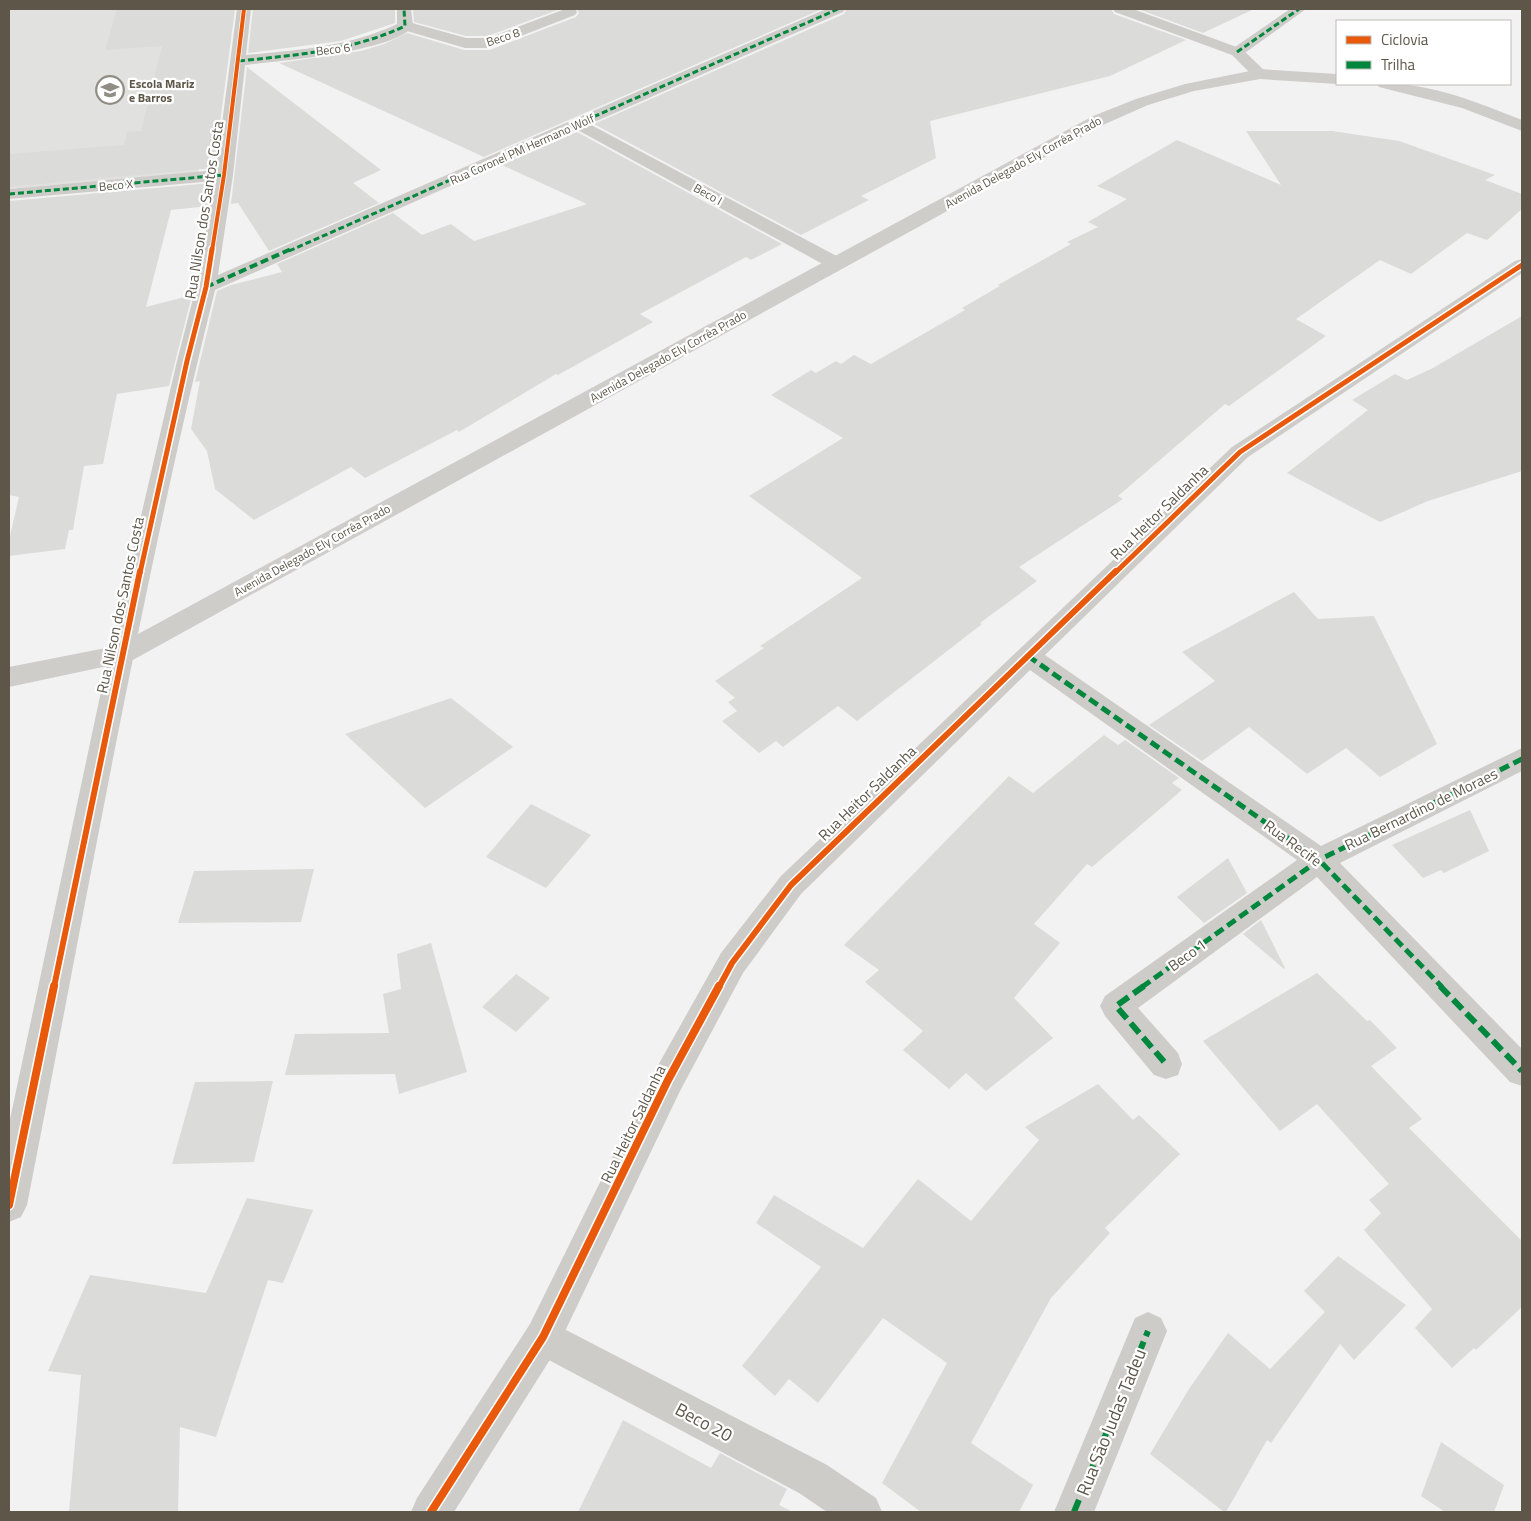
<svg xmlns="http://www.w3.org/2000/svg" width="1531" height="1521" font-family="'Titillium Web',sans-serif">
  <rect width="100%" height="100%" fill="#f2f2f2"/>
  <!-- education -->
  <path fill="#e1e1e0" d="M 9,9 L 225,9 L 198,172 L 9,189 Z"/>
  <!-- building -->
  <path fill="#dbdbda" d="M 117,9 L 235,9 L 214,168 L 9,187 L 9,154 L 124,145 L 127,132 L 141,131 L 162,46 L 105,50 Z
    M 253,9 L 395,9 L 395,23 L 341,41 L 248,53 Z
    M 413,9 L 560,9 L 488,36 L 466,36 L 414,22 Z
    M 577,9 L 822,9 L 484,157 L 279,63 L 361,51 L 384,44 L 407,33 L 464,50 L 490,50 L 576,17 L 579,13 Z
    M 847,9 L 1111,9 L 1114,14 L 1186,40 L 1110,76 L 930,121 L 936,158 L 861,196 L 869,200 L 801,235 L 594,124 L 844,14 Z
    M 1138,9 L 1254,9 L 1203,33 Z
    M 247,67 L 381,170 L 353,183 L 379,203 L 269,251 L 238,203 L 231,204 Z
    M 1246,131 L 1332,131 L 1399,141 L 1495,175 L 1485,180 L 1522,194 L 1522,209 L 1487,240 L 1467,233 L 1411,274 L 1380,260 L 1296,319 L 1326,336 L 1229,406 L 1225,404 L 1118,496 L 1123,499 L 1019,567 L 1037,581 L 980,623 L 982,624 L 857,721 L 838,706 L 783,747 L 776,741 L 759,753 L 722,721 L 737,711 L 728,702 L 735,698 L 715,681 L 764,648 L 760,646 L 862,578 L 749,496 L 843,438 L 771,395 L 811,370 L 816,373 L 836,361 L 841,364 L 854,355 L 871,364 L 965,310 L 962,308 L 1000,286 L 998,285 L 1071,244 L 1067,242 L 1098,227 L 1088,222 L 1127,199 L 1097,186 L 1177,140 L 1281,185 Z
    M 577,132 L 782,244 L 751,260 L 746,257 L 640,314 L 653,322 L 558,375 L 556,374 L 459,432 L 457,430 L 365,478 L 351,467 L 254,520 L 215,489 L 207,451 L 191,429 L 200,381 L 195,382 L 217,291 L 231,285 L 282,272 L 277,264 L 393,213 L 422,235 L 451,224 L 474,241 L 587,204 L 502,165 Z
    M 212,183 L 208,206 L 171,210 L 146,307 L 192,295 L 169,386 L 117,394 L 103,464 L 84,466 L 73,530 L 69,530 L 65,549 L 9,556 L 9,540 L 19,497 L 9,495 L 9,201 Z
    M 1522,316 L 1522,471 L 1428,501 L 1380,522 L 1287,473 L 1368,410 L 1352,400 L 1395,374 L 1407,380 L 1433,368 Z
    M 1294,592 L 1318,619 L 1374,616 L 1437,744 L 1380,777 L 1346,748 L 1307,774 L 1249,727 L 1202,761 L 1149,725 L 1215,681 L 1182,652 Z
    M 451,698 L 513,747 L 425,808 L 345,734 Z
    M 1104,735 L 1118,745 L 1125,740 L 1179,778 L 1172,783 L 1182,790 L 1092,867 L 1087,864 L 1034,924 L 1060,943 L 1014,998 L 1053,1038 L 986,1091 L 966,1073 L 949,1089 L 903,1050 L 923,1031 L 865,982 L 879,970 L 844,945 L 1009,776 L 1033,793 Z
    M 531,804 L 591,835 L 546,888 L 486,857 Z
    M 1470,810 L 1489,851 L 1444,873 L 1441,870 L 1423,878 L 1392,845 Z
    M 1228,858 L 1247,893 L 1204,923 L 1177,897 Z
    M 314,869 L 301,922 L 178,923 L 194,871 Z
    M 1261,920 L 1285,968 L 1284,969 L 1243,934 Z
    M 431,943 L 467,1072 L 399,1094 L 395,1074 L 285,1075 L 295,1034 L 389,1033 L 383,994 L 401,989 L 397,954 Z
    M 1317,973 L 1367,1021 L 1370,1020 L 1397,1048 L 1371,1066 L 1422,1119 L 1409,1128 L 1522,1241 L 1522,1307 L 1476,1350 L 1474,1348 L 1452,1368 L 1415,1328 L 1432,1309 L 1364,1230 L 1381,1213 L 1369,1200 L 1389,1184 L 1317,1104 L 1280,1131 L 1203,1041 Z
    M 516,974 L 550,998 L 516,1032 L 482,1007 Z
    M 273,1081 L 254,1162 L 172,1164 L 195,1082 Z
    M 1098,1084 L 1133,1120 L 1139,1115 L 1180,1154 L 1105,1228 L 1110,1233 L 1051,1298 L 971,1443 L 1033,1485 L 1019,1512 L 921,1512 L 882,1483 L 947,1363 L 883,1318 L 818,1403 L 789,1379 L 775,1396 L 742,1366 L 821,1267 L 756,1223 L 774,1195 L 863,1248 L 918,1179 L 971,1221 L 1039,1140 L 1025,1127 Z
    M 247,1198 L 313,1210 L 283,1283 L 268,1280 L 216,1437 L 180,1427 L 178,1512 L 69,1512 L 81,1375 L 48,1371 L 90,1275 L 206,1293 Z
    M 1338,1256 L 1406,1305 L 1354,1360 L 1340,1344 L 1271,1443 L 1267,1440 L 1226,1512 L 1224,1512 L 1150,1454 L 1189,1389 L 1228,1333 L 1270,1369 L 1325,1312 L 1304,1291 Z
    M 623,1420 L 711,1468 L 720,1453 L 787,1489 L 779,1505 L 793,1512 L 578,1512 Z
    M 1441,1442 L 1504,1485 L 1494,1512 L 1445,1512 L 1421,1496 Z"/>
  <g fill="none" stroke-linecap="round" stroke-linejoin="round">
    <!-- service -->
    <path fill="#ceccc9" fill-rule="evenodd" d="M 565,9 L 575,9 L 577,12 L 575,15 L 490,48 L 465,48 L 400,29 L 397,26 L 405,21 L 466,38 L 488,38 Z
      M 580,119 L 844,260 L 847,264 L 844,268 L 830,268 L 574,128 L 572,124 L 574,120 Z
      M 543,1318 L 827,1465 L 876,1498 L 882,1512 L 827,1512 L 799,1493 L 530,1350 L 524,1337 L 530,1324 Z"/>
    <!-- minor -->
    <path fill="#ceccc9" fill-rule="evenodd" d="M 237,9 L 251,9 L 246,55 C 298,50 349,47 397,24 L 397,9 L 411,9 L 413,26 C 395,52 277,61 245,65 L 233,175 L 218,275 L 826,9 L 845,9 L 843,12 L 215,290 C 140,592 87,900 27,1205 L 21,1217 L 9,1222 L 9,1124 L 109,654 L 177,361 L 196,287 L 214,181 L 9,199 L 9,189 L 216,170 Z
      M 1290,9 L 1306,9 L 1242,55 L 1232,55 L 1229,52 L 1232,49 Z
      M 1522,259 L 1522,273 L 1248,457 L 1045,655 L 1321,846 L 1522,748 L 1522,771 L 1340,863 L 1522,1049 L 1522,1086 L 1510,1082 L 1317,877 L 1138,1008 L 1178,1053 L 1182,1064 L 1178,1075 L 1166,1079 L 1154,1075 L 1105,1016 L 1100,1006 L 1105,996 L 1297,860 L 1030,670 L 801,894 L 743,973 L 680,1091 L 556,1350 L 454,1512 L 411,1512 L 417,1498 L 530,1324 L 656,1069 L 721,953 L 781,876 L 1232,447 L 1515,261 Z
      M 1148,1312 L 1161,1318 L 1167,1331 L 1094,1512 L 1054,1512 L 1135,1318 Z"/>
    <!-- tertiary -->
    <path fill="#ceccc9" fill-rule="evenodd" d="M 1113,9 L 1133,9 L 1242,49 L 1268,74 L 1266,77 L 1254,77 L 1232,55 L 1115,12 Z"/>
    <!-- secondary -->
    <path fill="#cfcdca" fill-rule="evenodd" d="M 1260,69 L 1337,74 L 1337,84 L 1260,79 L 1194,91 L 1148,105 L 1105,124 L 131,661 L 9,687 L 9,667 L 116,646 L 1093,116 L 1136,99 L 1185,84 Z
      M 1377,84 C 1426,81 1477,102 1522,120 L 1522,131 L 1462,108 L 1379,87 Z"/>
    <!-- quiet-far3 -->
    <path stroke="#00873e" stroke-width="3" stroke-dasharray="6 3" stroke-linecap="butt" d="M 1237,52 L 1299,9
      M 239,61 C 296,55 352,51 405,26 L 404,9
      M 9,194 L 224,175
      M 289,251 L 838,9"/>
    <!-- quiet-far2 -->
    <path stroke="#00873e" stroke-width="4" stroke-dasharray="8 4" stroke-linecap="butt" d="M 206,287 L 291,249"/>
    <!-- quiet-far1 -->
    <path stroke="#00873e" stroke-width="5" stroke-dasharray="10 5" stroke-linecap="butt" d="M 1028,656 L 1319,860 L 1442,987
      M 1142,987 L 1319,860 L 1522,759"/>
    <!-- quiet -->
    <path stroke="#00873e" stroke-width="6" stroke-dasharray="13 6" stroke-linecap="butt" d="M 1144,986 L 1116,1006 L 1166,1064
      M 1440,986 L 1522,1071
      M 1074,1512 L 1148,1331"/>
    <defs>
      <path id="cycleway-far3" d="M 212,251 L 224,175 L 244,9"/>
      <path id="cycleway-far2" d="M 140,573 L 187,361 L 206,287 L 212,249
        M 1115,573 L 1240,452 L 1522,265"/>
      <path id="cycleway-far1" d="M 54,987 L 140,571
        M 719,987 L 732,963 L 791,885 L 1116,571"/>
      <path id="cycleway" d="M 9,1205 L 54,986
        M 431,1512 L 543,1337 L 668,1080 L 719,986"/>
    </defs>
    <!-- cycleway-far3 casing -->
    <use href="#cycleway-far3" stroke="#fff" stroke-width="5.5"/>
    <!-- cycleway-far2 casing -->
    <use href="#cycleway-far2" stroke="#fff" stroke-width="8"/>
    <!-- cycleway-far1 casing -->
    <use href="#cycleway-far1" stroke="#fff" stroke-width="9"/>
    <!-- cycleway casing -->
    <use href="#cycleway" stroke="#fff" stroke-width="11"/>
    <!-- cycleway-far3 -->
    <use href="#cycleway-far3" stroke="#e8590c" stroke-width="4"/>
    <!-- cycleway-far2 -->
    <use href="#cycleway-far2" stroke="#e8590c" stroke-width="5"/>
    <!-- cycleway-far1 -->
    <use href="#cycleway-far1" stroke="#e8590c" stroke-width="6"/>
    <!-- cycleway -->
    <use href="#cycleway" stroke="#e8590c" stroke-width="8"/>
  </g>
  <!-- icons -->
  <defs>
    <symbol id="school-ring" viewBox="-11 -11 22 22"><circle r="9.5" fill="#fff" stroke="#918d84" stroke-width="1.5"/><path d="M0-5L7-2L0 1L-7-2ZM-4 1L0 2.5L4 1V4Q0 6-4 4Z" fill="#918d84"/></symbol>
  </defs>
  <g fill-rule="evenodd">
    <use href="#school-ring" x="94" y="74" width="32" height="32"/>
  </g>
  <g text-anchor="middle" dominant-baseline="central" stroke-width="4.5" stroke-linejoin="round" paint-order="stroke">
    <!-- far-street labels -->
    <g font-size="12" fill="#5d5649" stroke="#fff">
      <text transform="translate(503 37) rotate(-18)">Beco 8</text>
      <text transform="translate(333 49) rotate(-7)">Beco 6</text>
      <text transform="translate(522 149) rotate(-24)">Rua Coronel PM Hermano Wolf</text>
      <text transform="translate(1023 162) rotate(-29)">Avenida Delegado Ely Corrêa Prado</text>
      <text transform="translate(116 185) rotate(-5)">Beco X</text>
      <text transform="translate(708 194) rotate(29)">Beco I</text>
      <text transform="translate(668 356) rotate(-29)">Avenida Delegado Ely Corrêa Prado</text>
      <text transform="translate(312 550) rotate(-29)">Avenida Delegado Ely Corrêa Prado</text>
    </g>
    <!-- far-poi labels -->
    <g font-size="12" font-weight="bold" fill="#5d5649" stroke="#fff" text-anchor="start">
      <text x="129" y="83">Escola Mariz<tspan x="129" dy="14">e Barros</tspan></text>
    </g>
    <!-- street labels -->
    <g font-size="15" fill="#5d5649" stroke="#fff">
      <text transform="translate(204 210) rotate(-81)">Rua Nilson dos Santos Costa</text>
      <text transform="translate(1159 512) rotate(-44)">Rua Heitor Saldanha</text>
      <text transform="translate(120 605) rotate(-78)">Rua Nilson dos Santos Costa</text>
      <text transform="translate(867 793) rotate(-44)">Rua Heitor Saldanha</text>
      <text transform="translate(1421 809) rotate(-26)">Rua Bernardino de Moraes</text>
      <text transform="translate(1293 843) rotate(36)">Rua Recife</text>
      <text transform="translate(1187 955) rotate(-36)">Beco 1</text>
      <text transform="translate(633 1124) rotate(-64)">Rua Heitor Saldanha</text>
    </g>
    <!-- near-street labels -->
    <g font-size="18" fill="#5d5649" stroke="#fff">
      <text transform="translate(704 1422) rotate(28)">Beco 20</text>
      <text transform="translate(1111 1422) rotate(-68)">Rua São Judas Tadeu</text>
    </g>
  </g>
  <!-- border -->
  <rect width="1531" height="1521" fill="none" stroke="#5d5649" stroke-width="20"/>
  <!-- legend -->
  <rect x="1336" y="20" width="175" height="65" fill="#ffffff" stroke="#bebbb6"/>
  <rect x="1346" y="36" width="25" height="8" fill="#e8590c" stroke="#bebbb6"/>
  <text x="1381" y="45" font-size="15" fill="#5d5649">Ciclovia</text>
  <rect x="1346" y="61" width="25" height="8" fill="#00873e" stroke="#bebbb6"/>
  <text x="1381" y="70" font-size="15" fill="#5d5649">Trilha</text>
</svg>
